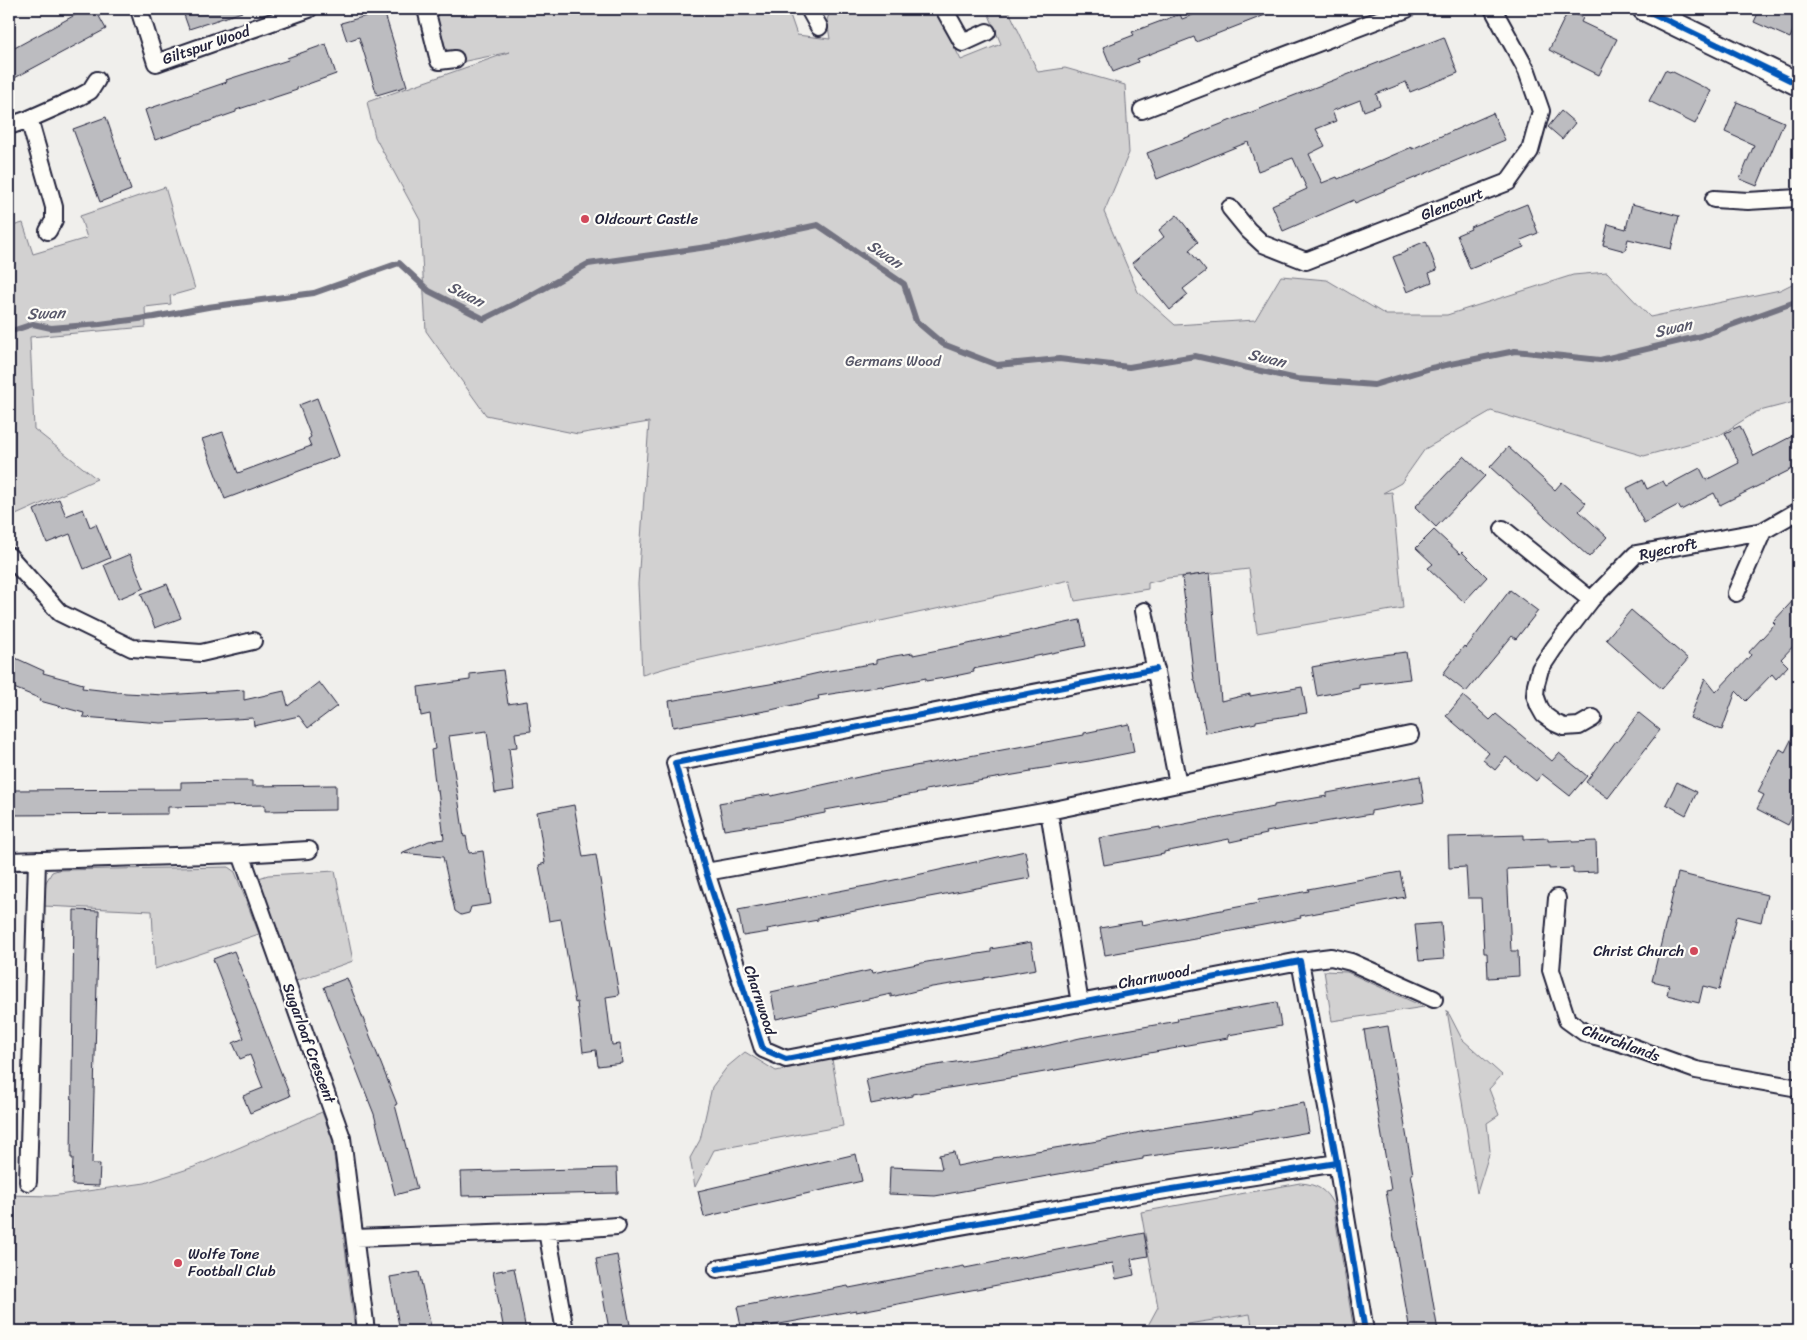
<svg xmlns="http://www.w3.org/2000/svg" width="1807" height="1340" font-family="Sriracha,sans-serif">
  <rect width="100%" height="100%" fill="#f0efec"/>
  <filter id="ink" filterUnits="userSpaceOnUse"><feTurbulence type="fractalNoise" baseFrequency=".02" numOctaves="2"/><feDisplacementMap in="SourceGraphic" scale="10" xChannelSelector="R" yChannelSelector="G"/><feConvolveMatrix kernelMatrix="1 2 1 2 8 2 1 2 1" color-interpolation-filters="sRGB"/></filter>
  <g filter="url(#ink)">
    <!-- built -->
    <path fill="#e0e0df" d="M 1251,1314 L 1253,1331 L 1147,1331 Z
      M 1054,1324 L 1068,1331 L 1014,1331 Z"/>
    <!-- green -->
    <path fill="#d2d1d1" stroke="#7a7a86" d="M 435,9 L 788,9 L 797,35 L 830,39 L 827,20 L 831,9 L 935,9 L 961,60 L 1001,44 L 987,10 L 989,9 L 1008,9 L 1038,72 L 1065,68 L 1125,85 L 1129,153 L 1104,212 L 1138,292 L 1175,325 L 1255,320 L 1281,276 L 1327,280 L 1386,315 L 1447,315 L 1573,275 L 1607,272 L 1650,317 L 1780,290 L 1798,281 L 1798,401 L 1756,412 L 1720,435 L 1644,456 L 1491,411 L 1425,449 L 1401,483 L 1383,493 L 1392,492 L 1403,608 L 1257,633 L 1249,569 L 1168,578 L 1148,583 L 1148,589 L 1075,601 L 1070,580 L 673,666 L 642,675 L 638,584 L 649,422 L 578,434 L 486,415 L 426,331 L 420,220 L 375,137 L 367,102 L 510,52 L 461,62 L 456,51 L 446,50 Z
      M 165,187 L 195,289 L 170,296 L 171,304 L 145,307 L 146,327 L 30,337 L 34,429 L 97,479 L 9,518 L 9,227 L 23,223 L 33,254 L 87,238 L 80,216 Z
      M 228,867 L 235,872 L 259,934 L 155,969 L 152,911 L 44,906 L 46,882 L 52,872 L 58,870 Z
      M 335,871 L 353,961 L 296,981 L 256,879 L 268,875 Z
      M 1324,971 L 1347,972 L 1424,1007 L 1332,1021 Z
      M 1447,1010 L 1462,1039 L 1502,1075 L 1489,1089 L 1499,1115 L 1487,1123 L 1490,1151 L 1477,1193 Z
      M 745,1052 L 776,1071 L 832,1059 L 843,1126 L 714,1150 L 695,1187 L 690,1158 L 700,1140 L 712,1087 L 727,1067 Z
      M 322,1112 L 332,1139 L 355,1331 L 9,1331 L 9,1195 L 51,1196 L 145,1183 L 194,1167 Z
      M 1300,1183 C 1317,1184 1326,1190 1333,1204 L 1354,1331 L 1253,1331 L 1250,1314 L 1145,1331 L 1158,1307 L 1141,1212 Z"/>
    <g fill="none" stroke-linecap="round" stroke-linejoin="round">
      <!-- stream -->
      <path stroke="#737381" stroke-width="6" d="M 9,332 L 33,324 L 51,328 L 100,324 L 154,317 L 208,307 L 314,293 L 399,263 L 429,291 L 484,319 L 530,296 L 588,264 L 728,244 L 818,225 L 904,284 L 916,321 L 943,344 L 997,365 L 1059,359 L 1129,367 L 1195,356 L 1297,379 L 1374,385 L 1431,368 L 1515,351 L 1600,360 L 1701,336 L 1798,301"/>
    </g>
    <!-- building -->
    <path fill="#bcbcc0" stroke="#22223b" d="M 86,9 L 95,9 L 106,29 L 9,81 L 9,51 Z
      M 182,9 L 241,9 L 242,12 L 189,29 Z
      M 1208,9 L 1278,10 L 1196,42 L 1194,37 L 1137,59 L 1138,62 L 1113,72 L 1103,47 L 1134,35 L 1132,32 L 1180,14 L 1182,19 Z
      M 1760,9 L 1791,9 L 1798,12 L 1798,19 L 1790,38 L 1754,22 Z
      M 384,11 L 407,86 L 377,95 L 359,37 L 347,41 L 341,23 Z
      M 1568,11 L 1583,18 L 1581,22 L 1617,39 L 1599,75 L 1549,50 Z
      M 1444,37 L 1458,73 L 1410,92 L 1406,82 L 1376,94 L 1380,105 L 1364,111 L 1360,100 L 1332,111 L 1336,121 L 1316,129 L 1325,146 L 1309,154 L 1322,183 L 1337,177 L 1338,179 L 1412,147 L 1412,149 L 1493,113 L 1505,140 L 1355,203 L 1354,200 L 1283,231 L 1272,205 L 1307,189 L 1293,158 L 1258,171 L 1248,142 L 1157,179 L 1147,153 Z
      M 326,44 L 336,74 L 297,88 L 297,90 L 236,110 L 236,112 L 155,140 L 145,110 L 227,82 L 226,80 L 288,60 L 287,58 Z
      M 1665,70 L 1670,72 L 1671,71 L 1711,91 L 1695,124 L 1649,101 Z
      M 1737,102 L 1784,122 L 1757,186 L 1740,179 L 1754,145 L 1725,132 Z
      M 1561,111 L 1575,123 L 1562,139 L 1548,127 Z
      M 106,117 L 131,190 L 100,202 L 73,129 Z
      M 1527,204 L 1538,233 L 1521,240 L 1524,247 L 1470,269 L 1457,235 L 1471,229 L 1470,227 Z
      M 1632,204 L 1679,216 L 1671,249 L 1628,239 L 1625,251 L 1603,245 L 1608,224 L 1626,229 Z
      M 1177,215 L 1198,242 L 1189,250 L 1206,271 L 1183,289 L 1188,295 L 1170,310 L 1132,263 L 1164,237 L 1159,230 Z
      M 1426,241 L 1437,270 L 1429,273 L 1432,282 L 1407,292 L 1393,257 L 1408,251 L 1407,249 Z
      M 317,398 L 339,456 L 225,499 L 202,439 L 223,432 L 238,473 L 311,446 L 308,439 L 311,437 L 299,405 Z
      M 1740,426 L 1754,456 L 1798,433 L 1798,466 L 1720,505 L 1714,493 L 1681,510 L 1678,505 L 1644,523 L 1627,488 L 1643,480 L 1647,489 L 1663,481 L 1666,486 L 1700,468 L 1706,480 L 1739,463 L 1725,433 Z
      M 1508,447 L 1555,490 L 1562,482 L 1586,503 L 1579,511 L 1607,537 L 1589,557 L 1490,467 Z
      M 1464,456 L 1485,476 L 1436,527 L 1415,507 Z
      M 59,499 L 66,516 L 83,509 L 90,527 L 96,524 L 110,558 L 84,569 L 70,534 L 47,543 L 34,510 Z
      M 1434,530 L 1460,554 L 1462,552 L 1487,577 L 1464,602 L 1428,568 L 1433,564 L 1416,548 Z
      M 130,554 L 144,588 L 118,599 L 104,565 Z
      M 1210,573 L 1221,701 L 1250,694 L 1250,696 L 1302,687 L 1307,713 L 1256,721 L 1256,723 L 1206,733 L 1195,680 L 1194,680 L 1182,577 Z
      M 167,584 L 181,618 L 155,628 L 141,594 Z
      M 1510,590 L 1538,611 L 1516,639 L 1512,636 L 1466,692 L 1443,674 L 1464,646 L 1466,648 Z
      M 1798,595 L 1798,641 L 1781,659 L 1788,666 L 1776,679 L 1772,674 L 1746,701 L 1736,691 L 1722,730 L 1690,718 L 1705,678 L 1716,692 L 1751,655 L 1749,652 L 1775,624 L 1773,622 Z
      M 1631,610 L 1688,659 L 1662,689 L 1606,639 Z
      M 1080,620 L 1086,646 L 973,669 L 974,672 L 950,677 L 926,681 L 926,678 L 882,687 L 882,686 L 818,696 L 819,699 L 771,710 L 673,727 L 669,701 L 770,684 L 823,672 L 876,663 L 876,660 L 894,656 L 913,653 L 913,655 L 968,644 Z
      M 1406,652 L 1410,679 L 1359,685 L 1359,688 L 1317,696 L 1312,667 L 1366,657 Z
      M 9,655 L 44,671 L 43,673 L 83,684 L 82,688 L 126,693 L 165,695 L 244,690 L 244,700 L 284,691 L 288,706 L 319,682 L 337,706 L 308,728 L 299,716 L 254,726 L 253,718 L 161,723 L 83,717 L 84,713 L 40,701 L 41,699 L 9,686 Z
      M 503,670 L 508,704 L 527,701 L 531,731 L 515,733 L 517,747 L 509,748 L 514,790 L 495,793 L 487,731 L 449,736 L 464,837 L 466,836 L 469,853 L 483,851 L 491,904 L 471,907 L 469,913 L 461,915 L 455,911 L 443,857 L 401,853 L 429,841 L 444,839 L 438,790 L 436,790 L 431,750 L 435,749 L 430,714 L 421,716 L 418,687 L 470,680 L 470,674 Z
      M 1463,696 L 1490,720 L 1496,714 L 1552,761 L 1559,753 L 1587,776 L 1570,796 L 1542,774 L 1536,781 L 1506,757 L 1495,770 L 1483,760 L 1489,753 L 1446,716 Z
      M 1639,713 L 1660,730 L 1608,798 L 1586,782 L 1616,741 L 1617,742 Z
      M 1129,724 L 1134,752 L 1089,761 L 1031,770 L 1031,772 L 925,790 L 925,792 L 825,810 L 825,813 L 783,821 L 724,830 L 719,803 L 770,794 L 771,796 L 882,772 L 1084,735 L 1084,733 Z
      M 1798,726 L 1798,805 L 1788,825 L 1757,809 L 1764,795 L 1758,792 L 1780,749 L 1785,752 Z
      M 1420,776 L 1424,802 L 1371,811 L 1371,814 L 1266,832 L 1267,834 L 1230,842 L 1229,839 L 1164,852 L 1164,854 L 1104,865 L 1099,838 L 1160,827 L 1160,829 L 1209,819 L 1209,820 L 1274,807 L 1274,805 L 1327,796 L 1327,793 Z
      M 235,781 L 252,781 L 252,786 L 336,785 L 336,810 L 265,811 L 265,805 L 168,807 L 168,814 L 11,815 L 11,790 L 181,789 L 181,782 Z
      M 1677,782 L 1697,792 L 1686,815 L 1666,804 Z
      M 574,805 L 583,857 L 596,855 L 619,995 L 606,997 L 612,1045 L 620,1044 L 622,1063 L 598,1066 L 596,1050 L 583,1052 L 577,1002 L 575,1003 L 561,919 L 549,921 L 539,865 L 545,863 L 537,812 Z
      M 1524,835 L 1524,839 L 1548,838 L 1548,841 L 1572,840 L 1572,842 L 1596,841 L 1597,872 L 1573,873 L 1573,868 L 1549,869 L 1549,867 L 1507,869 L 1511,951 L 1518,951 L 1519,976 L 1488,978 L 1487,953 L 1484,953 L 1481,898 L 1468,898 L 1466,867 L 1449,868 L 1448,837 Z
      M 1025,851 L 1030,878 L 818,918 L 818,920 L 767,929 L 768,932 L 743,936 L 738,910 L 876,884 Z
      M 1400,872 L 1405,897 L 1300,916 L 1301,918 L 1199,937 L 1200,938 L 1178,942 L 1105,955 L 1100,928 L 1141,921 L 1142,925 L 1195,915 L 1259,903 L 1258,900 L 1309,891 L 1308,889 Z
      M 1678,873 L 1767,895 L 1761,922 L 1737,916 L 1719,990 L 1703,986 L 1699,1003 L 1667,995 L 1669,985 L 1652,981 Z
      M 74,910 L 99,911 L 92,1164 L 100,1164 L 99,1186 L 72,1185 L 73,1158 L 71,1158 Z
      M 1441,923 L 1444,959 L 1419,961 L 1415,925 Z
      M 1031,942 L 1036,969 L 984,978 L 984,979 L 932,987 L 891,997 L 891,994 L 776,1019 L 771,992 L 872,970 L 873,973 L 927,962 L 991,952 L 991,949 Z
      M 234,951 L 290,1096 L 250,1113 L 243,1096 L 263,1088 L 250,1055 L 240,1059 L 233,1043 L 244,1038 L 213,959 Z
      M 347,978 L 397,1104 L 395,1105 L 417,1189 L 395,1195 L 374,1114 L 324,987 Z
      M 1277,1002 L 1281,1026 L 1228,1035 L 1228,1038 L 1176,1047 L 1177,1048 L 1028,1075 L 912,1094 L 912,1096 L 871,1104 L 866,1079 L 906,1070 L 1024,1051 L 1080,1038 L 1178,1021 L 1177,1019 Z
      M 1388,1026 L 1413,1174 L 1411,1174 L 1438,1331 L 1410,1331 L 1389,1209 L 1386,1191 L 1391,1190 L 1364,1030 Z
      M 1304,1103 L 1309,1132 L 1258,1141 L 1143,1157 L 1143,1159 L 935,1196 L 889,1194 L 890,1167 L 942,1169 L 939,1155 L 954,1152 L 957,1166 L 993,1159 L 993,1158 L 1098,1141 L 1150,1130 L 1253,1114 L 1253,1112 Z
      M 856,1154 L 862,1181 L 704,1217 L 698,1191 Z
      M 617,1168 L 618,1193 L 462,1196 L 461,1172 Z
      M 1144,1233 L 1148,1256 L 1131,1259 L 1134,1275 L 1116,1279 L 1113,1263 L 856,1312 L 856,1310 L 742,1331 L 737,1307 L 848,1286 L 849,1288 L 964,1266 L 965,1268 Z
      M 617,1255 L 630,1325 L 609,1329 L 596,1259 Z
      M 514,1268 L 521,1303 L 526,1331 L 504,1331 L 503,1325 L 493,1272 Z
      M 419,1272 L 431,1327 L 421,1329 L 421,1331 L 400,1331 L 390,1277 Z"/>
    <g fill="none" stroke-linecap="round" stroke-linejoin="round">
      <defs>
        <path id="minor" d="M 139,9 L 156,63 L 309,9
          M 426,9 L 439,61 L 455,59
          M 809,9 L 819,27
          M 944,9 L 963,43 L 987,32
          M 1142,110 L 1407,9
          M 29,119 L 54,207 L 54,220 L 48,231
          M 9,126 L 29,119 L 81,96 L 90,91 L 97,80
          M 1714,199 L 1748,201 L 1798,198
          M 1230,208 L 1248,230 L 1263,244 L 1306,261 L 1508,182 L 1530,151 L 1541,111 L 1527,71 L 1493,9
          M 1503,529 L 1591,600
          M 9,556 L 60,613 L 132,648 L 201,653 L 253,641
          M 1736,593 L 1763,531
          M 1156,669 L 675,763 L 706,872 L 763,1049 L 786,1059 L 1300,961 L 1337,1163
          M 1593,718 L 1579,726 L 1564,727 L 1555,723 L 1544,715 L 1539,706 L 1535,695 L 1536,684 L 1540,669 L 1554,648 L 1591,600 L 1636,554 L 1763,531 L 1798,511
          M 1178,784 L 1410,735
          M 1049,811 L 1080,1004
          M 241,854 L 309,850
          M 9,861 L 241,854 L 342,1138 L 366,1331
          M 706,872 L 1049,811 L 1178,784 L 1144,611
          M 1557,898 L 1551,970 L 1567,1020 L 1585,1033 L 1621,1043 L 1696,1070 L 1798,1088
          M 1300,961 L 1331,957 L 1351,962 L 1434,999
          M 28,1182 L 37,860
          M 547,1231 L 565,1331
          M 355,1238 L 547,1231 L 617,1226
          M 717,1269 L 1147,1193 L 1337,1163 L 1365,1331"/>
        <path id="secondary" d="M 1644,9 L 1798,84"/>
      </defs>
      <!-- minor casing -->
      <use href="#minor" stroke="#22223b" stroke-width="20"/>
      <!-- secondary casing -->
      <use href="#secondary" stroke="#22223b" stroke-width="26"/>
      <!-- minor -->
      <use href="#minor" stroke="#fdfcf7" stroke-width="16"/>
      <!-- secondary -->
      <use href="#secondary" stroke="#fdfcf7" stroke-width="22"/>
      <defs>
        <path id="cycleway" d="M 1644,9 L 1798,84
          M 1156,669 L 675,763 L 706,872 L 763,1049 L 786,1059 L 1300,961 L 1337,1163
          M 717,1269 L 1147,1193 L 1337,1163 L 1365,1331"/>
      </defs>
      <!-- cycleway casing -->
      <use href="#cycleway" stroke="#fdfcf7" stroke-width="9"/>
      <!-- cycleway -->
      <use href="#cycleway" stroke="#0057b8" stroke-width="6"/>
    </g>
  </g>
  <!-- markers -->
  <g fill="#d1495b" stroke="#fdfcf7" stroke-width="2">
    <circle cx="585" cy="219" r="5"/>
    <circle cx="1694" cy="951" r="5"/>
    <circle cx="178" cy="1263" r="5"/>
  </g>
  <g text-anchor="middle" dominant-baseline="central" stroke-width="4.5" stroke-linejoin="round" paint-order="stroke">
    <!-- street labels -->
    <g font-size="15" fill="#22223b" stroke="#fdfcf7">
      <text transform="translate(206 45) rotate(-19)">Giltspur Wood</text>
      <text transform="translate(1452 204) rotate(-21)">Glencourt</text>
      <text transform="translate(1668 549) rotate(-12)">Ryecroft</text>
      <text transform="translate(1154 977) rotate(-11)">Charnwood</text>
      <text transform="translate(760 1000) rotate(72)">Charnwood</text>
      <text transform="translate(309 1043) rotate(70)">Sugarloaf Crescent</text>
      <text transform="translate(1621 1043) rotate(20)">Churchlands</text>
    </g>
    <!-- poi labels -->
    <g font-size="15" fill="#22223b" stroke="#fdfcf7" text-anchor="start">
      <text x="595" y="219">Oldcourt Castle</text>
      <text x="1684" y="951" text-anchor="end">Christ Church</text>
      <text x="188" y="1254">Wolfe Tone<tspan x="188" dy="17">Football Club</tspan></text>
    </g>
    <!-- park labels -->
    <g font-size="15" fill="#575768" stroke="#fdfcf7">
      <text x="893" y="361">Germans Wood</text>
    </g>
    <!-- water labels -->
    <g font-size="16" font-style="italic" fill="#58586a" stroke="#fdfcf7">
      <text transform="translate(885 254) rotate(34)">Swan</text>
      <text transform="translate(466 294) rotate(27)">Swan</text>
      <text transform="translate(46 313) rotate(-2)">Swan</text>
      <text transform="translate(1673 328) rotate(-13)">Swan</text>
      <text transform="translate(1267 358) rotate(13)">Swan</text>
    </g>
  </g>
  <!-- margin -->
  <rect width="1807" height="1340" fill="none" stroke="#fdfcf7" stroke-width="30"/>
  <rect x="15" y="15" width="1777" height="1310" fill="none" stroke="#22223b" stroke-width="2" filter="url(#ink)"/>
</svg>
